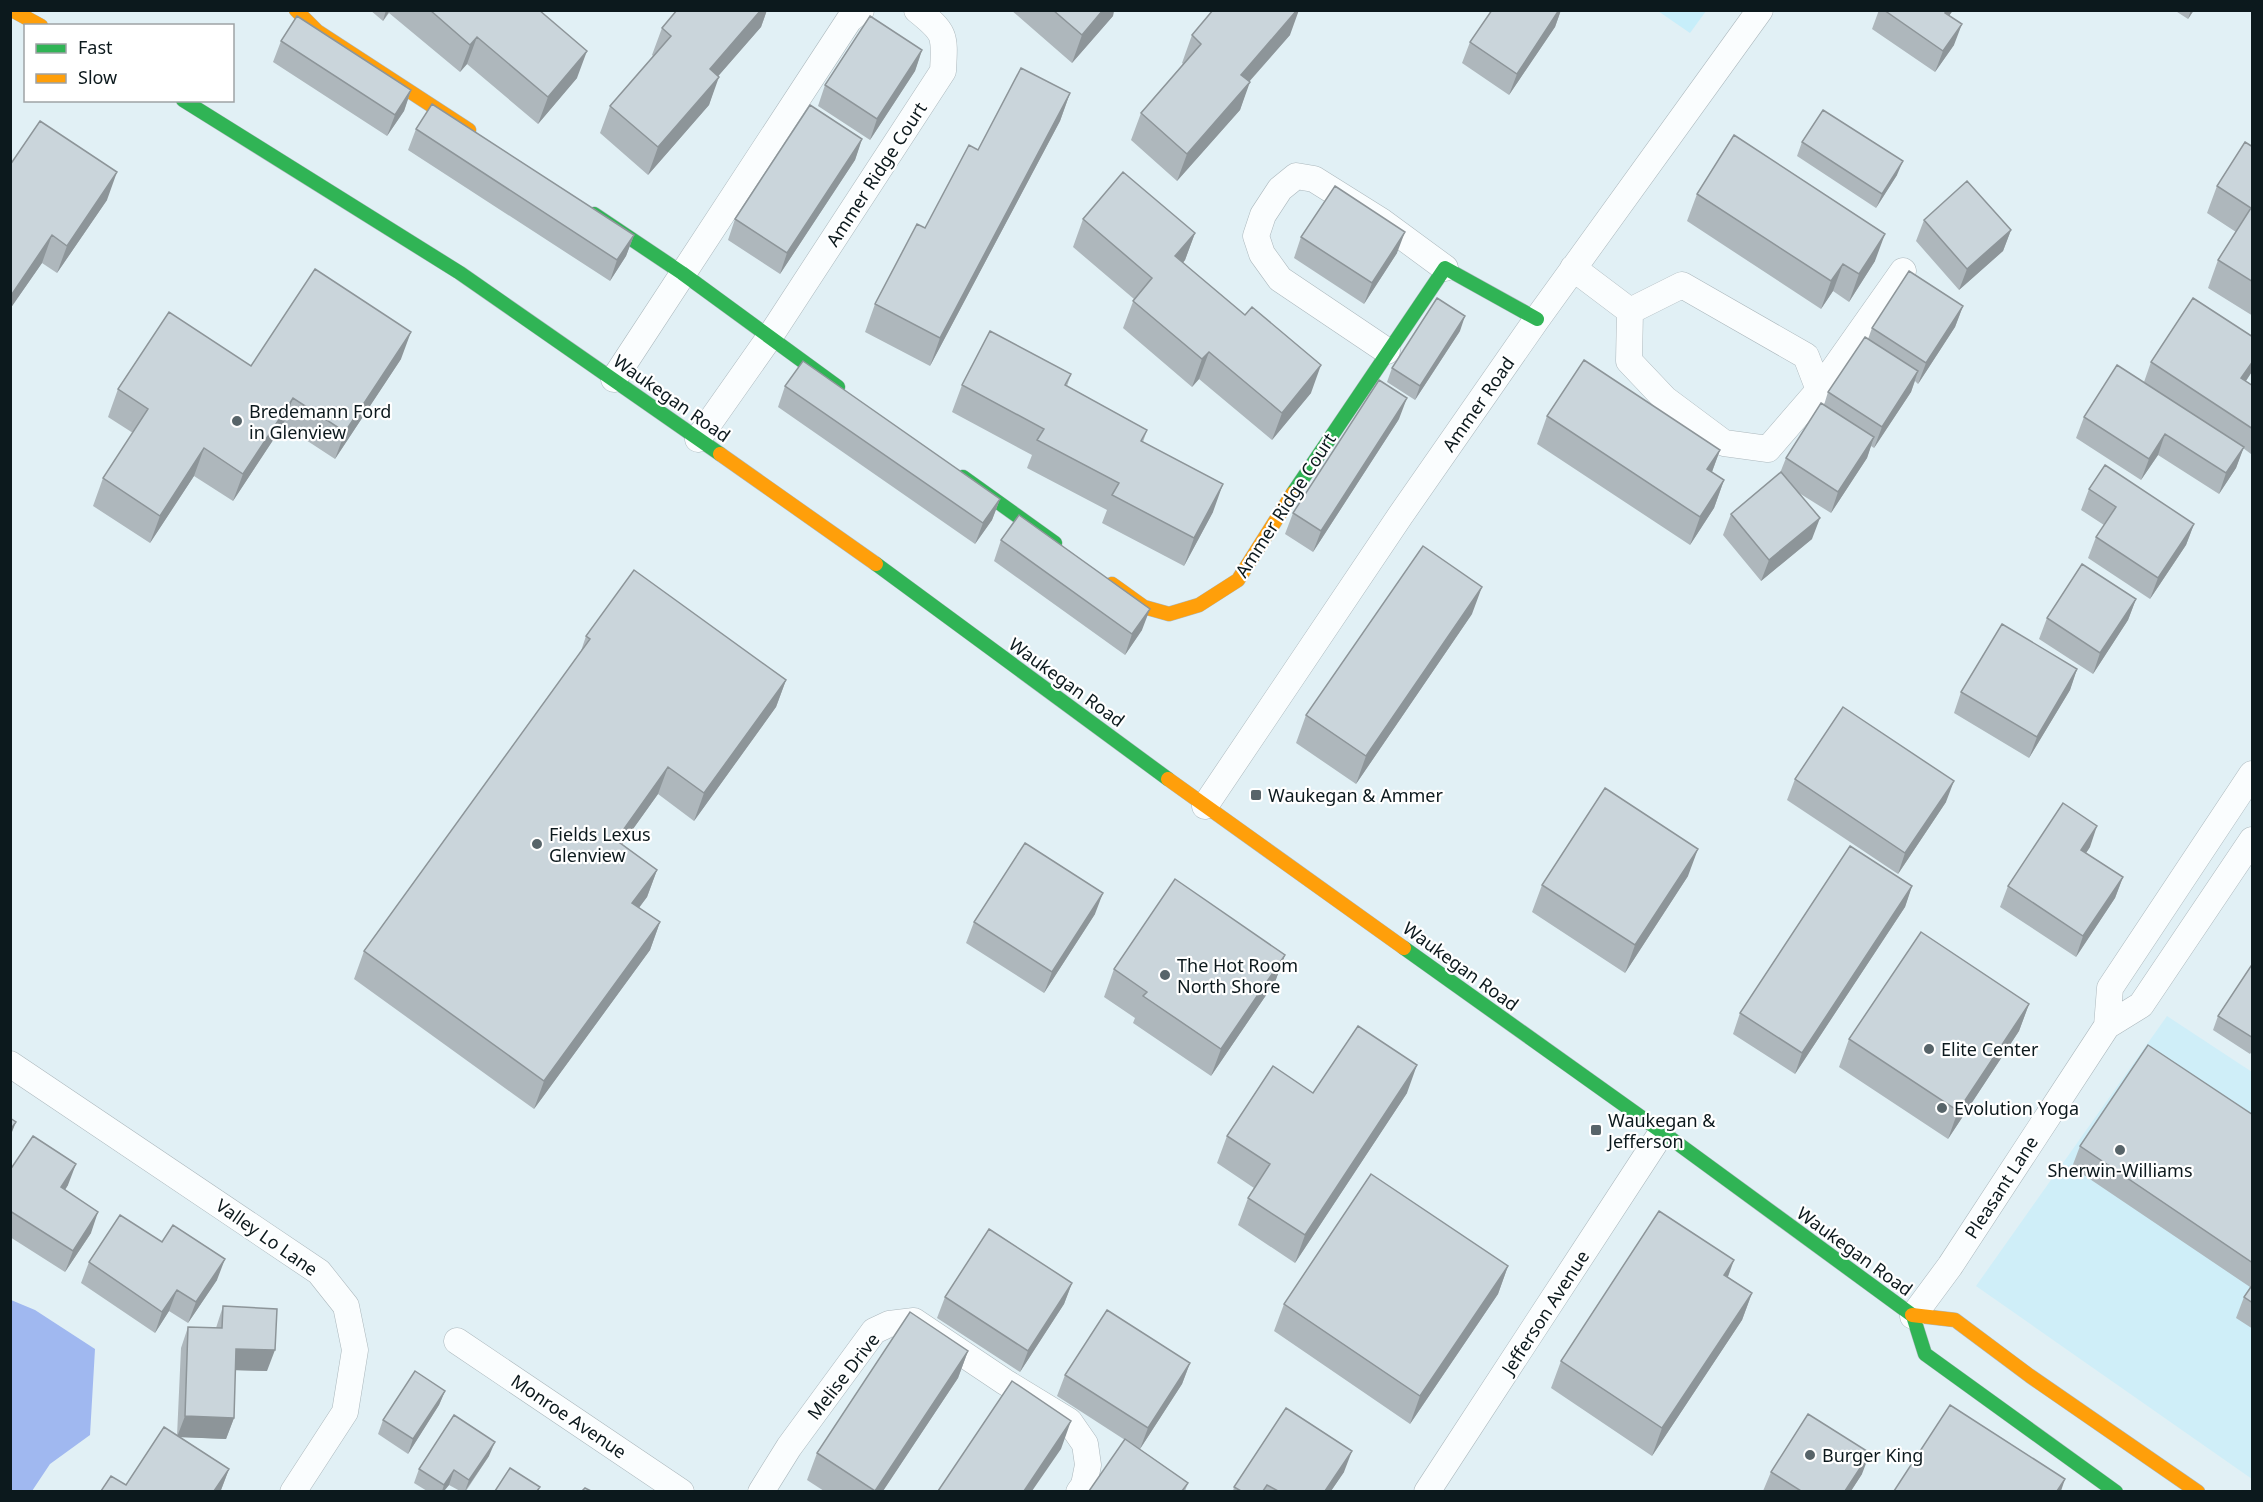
<svg xmlns="http://www.w3.org/2000/svg" width="2263" height="1502" viewBox="0 0 2263 1502" font-family="'Noto Sans',sans-serif">
  <rect width="100%" height="100%" fill="#e1f0f5"/>
  <!-- built -->
  <path fill="#cfeef8" d="M2167 1016 2252 1072V1479L1976 1286Z"/>
  <!-- green -->
  <path fill="#c7eefa" d="M1658 11 1706 10V11L1690 33Z"/>
  <!-- water -->
  <path fill="#a0b8f0" d="M11 1300 35 1310 95 1349 90 1435 50 1464 32 1491H11Z"/>
  <g fill="none" stroke-linecap="round" stroke-linejoin="round">
    <defs>
      <path id="street" d="M1573 268 1630 311 1682 285 1806 356 1819 390 1768 449 1724 443 1665 399 1629 361 1630 311
        M1387 351 1280 279 1262 254 1256 236 1263 215 1280 189 1296 176 1314 179 1381 221 1445 268
        M614 379 849 20 861 10
        M1819 390 1903 271
        M698 439 769 338 943 71C945 35 946 33 917 10
        M1205 806 1400 516 1537 319 1760 10
        M2107 1026 2110 988 2252 774
        M10 1064 319 1272 346 1306 355 1350 345 1412 293 1492
        M1913 1316 1950 1266 2107 1026 2141 1005 2252 840
        M457 1341 681 1492
        M761 1492 789 1447 874 1331 889 1324 914 1321 1005 1382 1069 1421 1085 1444 1088 1465 1084 1485 1079 1492
        M1427 1492 1662 1132"/>
      <path id="fast" d="M183 100 460 273 720 454
        M594 214 682 273 838 387
        M963 477 1055 543
        M1293 493 1445 268 1537 319
        M876 564 1168 779
        M1404 948 1662 1132 1912 1315
        M1913 1316 1925 1354 2116 1492"/>
      <path id="slow" d="M12 10 41 26
        M296 10 317 31 469 130
        M720 454 876 564
        M1112 584 1144 607 1169 614 1199 605 1238 580 1293 493
        M1168 779 1404 948
        M1912 1315 1955 1320 2030 1376 2198 1492"/>
    </defs>
    <!-- street casing -->
    <use href="#street" stroke="#acb8bd" stroke-width="27"/>
    <!-- fast casing -->
    <use href="#fast" stroke="#acb8bd" stroke-width="15"/>
    <!-- slow casing -->
    <use href="#slow" stroke="#acb8bd" stroke-width="15"/>
    <!-- street -->
    <use href="#street" stroke="#fafdfe" stroke-width="26"/>
    <!-- fast -->
    <use href="#fast" stroke="#30b455" stroke-width="14"/>
    <!-- slow -->
    <use href="#slow" stroke="#ff9f0a" stroke-width="14"/>
  </g>
  <!-- wall -->
  <path fill="#aeb7bc" d="M370 10H539L577 78 538 124 467 64 460 72 389 13 383 21Z
    M677 10H767L761 27 718 76 709 105 648 175 600 133 610 106 653 56 652 55 662 28Z
    M1011 10H1114L1113 16 1072 63Z
    M1492 10H1561L1555 27 1509 95 1462 63 1470 42Z
    M1879 10H1953L1949 16 1954 45 1935 72 1872 29Z
    M2174 10H2194L2188 19Z
    M1192 35H1290L1249 82 1240 110 1177 181 1131 140 1141 113 1183 64 1182 63Z
    M281 41 411 90 404 111 387 136 273 62Z
    M922 50 915 71 870 140 818 106 825 85Z
    M1070 93 1060 121 930 366 865 332 875 304 978 150Z
    M416 129 634 235 626 256 610 281 408 150Z
    M862 139 855 160 780 274 728 240 735 219Z
    M1802 142 1897 175 1876 208 1797 156Z
    M2253 147V316L2208 288 2218 260 2236 232 2207 213 2217 186Z
    M10 165 107 200 57 273 42 263 10 309Z
    M1697 194 1875 261 1849 302 1833 291 1821 309 1687 221Z
    M1083 219 1195 233 1185 260 1183 263 1311 393 1272 440 1199 379 1192 387 1123 328 1134 299 1073 247Z
    M1924 220 2011 230 2003 251 1959 290 1916 241Z
    M1301 237 1397 253 1364 304 1294 258Z
    M1963 306 1955 327 1918 384 1915 381 1911 392 1874 448 1871 446 1867 458 1831 513 1799 493 1812 539 1761 581 1723 535 1731 514 1780 473 1786 458 1824 405 1828 392 1868 339 1872 328Z
    M1460 331 1415 400 1387 382 1392 368Z
    M2253 337V370L2246 381 2253 386V451L2251 454 2243 448 2236 468 2219 494 2158 455 2141 480 2076 438 2084 417 2144 382 2151 362Z
    M401 359 335 459 283 425 233 501 194 476 150 543 93 506 103 478 133 433 108 417 118 389 251 366Z
    M1071 374 1067 386 1147 430 1143 442 1213 512 1184 566 1102 523 1107 510 1027 468 1032 455 952 412 962 385Z
    M785 386 1000 499 992 520 975 544 778 407Z
    M1547 416 1720 450 1712 472 1724 480 1714 508 1690 545 1537 444Z
    M1399 419 1313 552 1285 534 1293 513Z
    M2089 489 2194 524 2186 545 2150 599 2088 558 2096 537 2104 525 2081 510Z
    M1001 540 1142 630 1125 655 994 561Z
    M2136 599 2128 620 2093 674 2039 639 2047 618Z
    M1472 614 1356 784 1296 743 1306 715Z
    M586 636 786 680 776 707 694 821 658 794 622 844 657 870 647 897 639 908 660 922 650 950 534 1109 354 979 364 951 580 654Z
    M2077 669 2070 690 2029 758 1954 713 1961 692Z
    M1795 779 1946 802 1898 874 1787 800Z
    M2090 847 2086 853 2123 877 2115 898 2076 957 2000 907 2008 886Z
    M1688 876 1625 973 1532 912 1542 885Z
    M1912 886 1905 907 1795 1074 1733 1034 1740 1013Z
    M1095 914 1044 993 966 943 974 922Z
    M1285 955 1275 982 1211 1076 1133 1023 1135 1018 1104 997 1114 969Z
    M2253 963V1050L2250 1054 2213 1030 2218 1016Z
    M2029 1004 2019 1031 1948 1139 1839 1067 1849 1039Z
    M1313 1093H1407L1295 1263 1238 1225 1248 1198 1254 1188 1217 1163 1227 1136Z
    M2253 1115V1329L2236 1318 2244 1297 2250 1287 2072 1167 2080 1146Z
    M10 1170 68 1185 65 1190 91 1233 65 1272 10 1237Z
    M89 1262 217 1280 188 1323 169 1311 155 1333 81 1283Z
    M1508 1266 1498 1294 1410 1424 1274 1331 1284 1304Z
    M1728 1277 1752 1293 1742 1320 1652 1456 1551 1388 1561 1361Z
    M1072 1283 1064 1304 1020 1372 937 1318 945 1297Z
    M223 1306 267 1371 235 1370 234 1418 226 1439 180 1437 229 1469 221 1490 126 1485 177 1436 181 1348 188 1327 216 1328Z
    M968 1351 958 1378 883 1491H824L807 1480 817 1453Z
    M1190 1363 1182 1384 1140 1449 1188 1483 1185 1491H1089L1125 1440 1057 1396 1065 1375Z
    M445 1391 439 1405 408 1454 378 1434 383 1420Z
    M489 1456 466 1491H460L449 1485 444 1491H427L414 1483 419 1469Z
    M1344 1472 1331 1491H1233L1234 1487Z
    M1771 1472 1862 1474 1851 1491H1763Z"/>
  <!-- shaded-wall -->
  <path fill="#8d9599" d="M386 10H390L383 21Z
    M761 10H767L761 27 700 97 710 69Z
    M1103 10H1114L1113 16 1072 63 1082 35Z
    M1297 10H1299L1290 35 1231 102 1241 75Z
    M1559 10H1561L1555 27 1509 95 1517 74Z
    M1946 10H1953L1937 34 1945 13Z
    M2191 10H2194L2188 19Z
    M1962 24 1954 45 1935 72 1943 51Z
    M477 37 467 64 460 72 470 45Z
    M922 50 915 71 870 140 877 119Z
    M587 51 577 78 538 124 548 97Z
    M719 77 709 105 648 175 658 147Z
    M1250 82 1240 110 1177 181 1187 154Z
    M411 90 404 111 387 136 395 115Z
    M1070 93 1060 121 930 366 940 338Z
    M862 139 855 160 780 274 787 253Z
    M1903 161 1897 175 1876 208 1882 194Z
    M117 172 107 200 57 273 67 246Z
    M2011 230 2003 251 1959 290 1967 269Z
    M1405 232 1397 253 1364 304 1372 283Z
    M1195 233 1185 260 1165 284 1175 256Z
    M1885 234 1875 261 1849 302 1859 274Z
    M52 235 42 263 10 309V297Z
    M634 235 626 256 610 281 617 260Z
    M1843 264 1833 291 1821 309 1831 281Z
    M1963 306 1955 327 1918 384 1926 363Z
    M1465 316 1460 331 1415 400 1420 386Z
    M411 332 401 359 335 459 345 432Z
    M1209 352 1199 379 1192 387 1202 359Z
    M2253 361V370L2234 399 2241 378Z
    M1321 365 1311 393 1272 440 1282 413Z
    M1918 371 1911 392 1874 448 1882 427Z
    M293 398 283 425 233 501 243 474Z
    M1407 398 1399 419 1313 552 1321 531Z
    M2165 434 2158 455 2141 480 2149 459Z
    M1874 437 1867 458 1831 513 1838 492Z
    M2244 447 2236 468 2219 494 2226 473Z
    M204 448 194 476 150 543 160 516Z
    M1720 450 1710 477 1707 469Z
    M1724 480 1714 508 1690 545 1700 517Z
    M1223 484 1213 512 1184 566 1194 538Z
    M1000 499 992 520 975 544 983 523Z
    M1820 518 1812 539 1761 581 1769 560Z
    M2194 524 2186 545 2150 599 2158 578Z
    M1482 587 1472 614 1356 784 1366 756Z
    M2136 599 2128 620 2093 674 2100 653Z
    M1150 609 1142 630 1125 655 1132 634Z
    M2077 669 2070 690 2029 758 2037 737Z
    M786 680 776 707 694 821 704 793Z
    M668 767 658 794 606 867 616 840Z
    M1954 781 1946 802 1898 874 1905 853Z
    M2097 826 2090 847 2074 871 2081 850Z
    M1698 849 1688 876 1625 973 1635 945Z
    M657 870 647 897 622 930 632 903Z
    M2123 877 2115 898 2076 957 2083 936Z
    M1912 886 1905 907 1795 1074 1802 1053Z
    M1103 893 1095 914 1044 993 1052 972Z
    M660 922 650 950 534 1109 544 1081Z
    M1285 955 1275 982 1211 1076 1221 1049Z
    M2029 1004 2019 1031 1948 1139 1958 1111Z
    M1417 1065 1407 1093 1295 1263 1305 1235Z
    M16 1122 10 1137V1130Z
    M76 1164 68 1185 53 1208 61 1187Z
    M98 1212 91 1233 65 1272 73 1251Z
    M225 1259 217 1280 188 1323 196 1302Z
    M1734 1260 1724 1288V1275Z
    M1508 1266 1498 1294 1410 1424 1420 1396Z
    M1072 1283 1064 1304 1020 1372 1028 1351Z
    M177 1290 169 1311 155 1333 162 1312Z
    M1752 1293 1742 1320 1652 1456 1662 1428Z
    M236 1349 275 1350 267 1371 229 1370Z
    M968 1351 958 1378 883 1491H875Z
    M1190 1363 1182 1384 1140 1449 1148 1428Z
    M445 1391 439 1405 408 1454 413 1439Z
    M185 1416 234 1418 226 1439 177 1437Z
    M1071 1421 1061 1449 1032 1491H1024Z
    M495 1442 489 1456 465 1491 469 1480Z
    M1352 1451 1344 1472 1331 1491H1325Z
    M1870 1453 1862 1474 1851 1491H1845Z
    M229 1469 221 1490 220 1491H214Z
    M454 1470 449 1485 444 1491H442L444 1485Z
    M2065 1479 2061 1491H2057Z"/>
  <!-- building -->
  <path fill="#cad5db" stroke="#8d9599" stroke-width="1.5" d="M430 10H539L587 51 548 97 477 37 470 45Z
    M677 10H761L710 69 719 77 658 147 610 106 671 36 662 28Z
    M1053 10H1103L1082 35Z
    M1213 10H1297L1241 75 1250 82 1187 154 1141 113 1201 44 1192 35Z
    M1492 10H1559L1517 74 1470 42Z
    M1884 10H1946L1945 13 1962 24 1943 51Z
    M297 16 411 90 395 115 281 41Z
    M870 16 922 50 877 119 825 85Z
    M1021 68 1070 93 940 338 875 304 917 224 925 228 969 145 978 150Z
    M432 104 634 235 617 260 416 129Z
    M810 105 862 139 787 253 735 219Z
    M1823 110 1903 161 1882 194 1802 142Z
    M40 121 117 172 67 246 52 235 10 297V165Z
    M1734 135 1885 234 1859 274 1843 264 1831 281 1697 194Z
    M2245 142 2253 147V282L2218 260 2251 208 2217 186Z
    M1123 172 1195 233 1175 256 1245 315 1252 307 1321 365 1282 413 1209 352 1202 359 1133 301 1152 278 1083 219Z
    M1967 181 2011 230 1967 269 1924 220Z
    M1335 186 1405 232 1372 283 1301 237Z
    M315 269 411 332 345 432 293 398 243 474 204 448 160 516 103 478 148 409 118 389 169 312 251 366Z
    M1909 271 1963 306 1926 363 1872 328Z
    M1437 298 1465 316 1420 386 1392 368Z
    M2193 298 2253 337V361L2241 378 2253 386V429L2151 362Z
    M990 331 1071 374 1065 385 1147 430 1141 441 1223 484 1194 538 1112 495 1119 483 1037 440 1044 429 962 385Z
    M1865 337 1918 371 1882 427 1828 392Z
    M1584 360 1720 450 1707 469 1724 480 1700 517 1547 416Z
    M803 361 1000 499 983 523 785 386Z
    M2117 365 2244 447 2226 473 2165 434 2149 459 2084 417Z
    M1379 380 1407 398 1321 531 1293 513Z
    M1821 403 1874 437 1838 492 1786 458Z
    M2105 465 2194 524 2158 578 2096 537 2116 507 2089 489Z
    M1781 472 1820 518 1769 560 1731 514Z
    M1019 515 1150 609 1132 634 1001 540Z
    M1423 546 1482 587 1366 756 1306 715Z
    M2082 564 2136 599 2100 653 2047 618Z
    M634 570 786 680 704 793 668 767 616 840 657 870 632 903 660 922 544 1081 364 951 590 639 586 636Z
    M2002 624 2077 669 2037 737 1961 692Z
    M1843 707 1954 781 1905 853 1795 779Z
    M1605 788 1698 849 1635 945 1542 885Z
    M2063 803 2097 826 2081 850 2123 877 2083 936 2008 886Z
    M1025 843 1103 893 1052 972 974 922Z
    M1850 846 1912 886 1802 1053 1740 1013Z
    M1175 879 1285 955 1221 1049 1143 996 1147 992 1114 969Z
    M1921 932 2029 1004 1958 1111 1849 1039Z
    M2253 963V1038L2218 1016Z
    M1358 1026 1417 1065 1305 1235 1248 1198 1270 1164 1227 1136 1273 1066 1313 1093Z
    M2148 1045 2253 1115V1263L2080 1146Z
    M10 1118 16 1122 10 1130Z
    M33 1136 76 1164 61 1187 98 1212 73 1251 10 1211V1170Z
    M1371 1174 1508 1266 1420 1396 1284 1304Z
    M1659 1211 1734 1260 1724 1275 1752 1293 1662 1428 1561 1361Z
    M120 1215 162 1242 173 1225 225 1259 196 1302 177 1290 162 1312 89 1262Z
    M989 1229 1072 1283 1028 1351 945 1297Z
    M2253 1284V1303L2244 1297Z
    M223 1306 277 1309 275 1350 236 1349 234 1418 185 1416 188 1327 222 1328Z
    M1107 1310 1190 1363 1148 1428 1065 1375Z
    M910 1312 968 1351 875 1491 817 1453Z
    M415 1371 445 1391 413 1439 383 1420Z
    M1012 1381 1071 1421 1024 1491H938Z
    M1950 1405 2065 1479 2057 1491H1894Z
    M1286 1408 1352 1451 1325 1491H1278L1267 1485 1263 1491H1241L1234 1487Z
    M1808 1414 1870 1453 1845 1491H1801L1771 1472Z
    M454 1415 495 1442 469 1480 454 1470 444 1485 419 1469Z
    M164 1427 229 1469 214 1491H101L111 1476 126 1485Z
    M1125 1439 1188 1483 1182 1491H1089Z
    M510 1468 540 1487 537 1491H495Z
    M585 1488 591 1491H582Z"/>
  <!-- markers -->
  <g fill="#576469" stroke="#fff" stroke-width="2">
    <circle cx="237" cy="421" r="6"/>
    <rect x="1250" y="789" width="12" height="12" rx="3"/>
    <circle cx="537" cy="844" r="6"/>
    <circle cx="1165" cy="975" r="6"/>
    <circle cx="1929" cy="1049" r="6"/>
    <circle cx="1942" cy="1108" r="6"/>
    <rect x="1590" y="1124" width="12" height="12" rx="3"/>
    <circle cx="2120" cy="1150" r="6"/>
    <circle cx="1810" cy="1455" r="6"/>
  </g>
  <g text-anchor="middle" dominant-baseline="central" stroke-width="4.5" stroke-linejoin="round" paint-order="stroke">
    <!-- street labels -->
    <g font-size="18" fill="#0c191d" stroke="#fff">
      <text transform="translate(876 174) rotate(-57)">Ammer Ridge Court</text>
      <text transform="translate(672 398) rotate(35)">Waukegan Road</text>
      <text transform="translate(1478 404) rotate(-55)">Ammer Road</text>
      <text transform="translate(1285 505) rotate(-57)">Ammer Ridge Court</text>
      <text transform="translate(1067 682) rotate(36)">Waukegan Road</text>
      <text transform="translate(1461 966) rotate(36)">Waukegan Road</text>
      <text transform="translate(2001 1187) rotate(-57)">Pleasant Lane</text>
      <text transform="translate(267 1237) rotate(35)">Valley Lo Lane</text>
      <text transform="translate(1855 1251) rotate(36)">Waukegan Road</text>
      <text transform="translate(1545 1312) rotate(-57)">Jefferson Avenue</text>
      <text transform="translate(843 1376) rotate(-52)">Melise Drive</text>
      <text transform="translate(569 1416) rotate(34)">Monroe Avenue</text>
    </g>
    <!-- poi labels -->
    <g font-size="18" fill="#0c191d" stroke="#fff" text-anchor="start">
      <text x="249" y="411">Bredemann Ford<tspan x="249" dy="21">in Glenview</tspan></text>
      <text x="1268" y="795">Waukegan &amp; Ammer</text>
      <text x="549" y="834">Fields Lexus<tspan x="549" dy="21">Glenview</tspan></text>
      <text x="1177" y="965">The Hot Room<tspan x="1177" dy="21">North Shore</tspan></text>
      <text x="1941" y="1049">Elite Center</text>
      <text x="1954" y="1108">Evolution Yoga</text>
      <text x="1608" y="1120">Waukegan &amp;<tspan x="1608" dy="21">Jefferson</tspan></text>
      <text x="2120" y="1170" text-anchor="middle">Sherwin-Williams</text>
      <text x="1822" y="1455">Burger King</text>
    </g>
  </g>
  <!-- border -->
  <rect width="2263" height="1502" fill="none" stroke="#0c191d" stroke-width="24"/>
  <!-- legend -->
  <rect x="24" y="24" width="210" height="78" fill="#ffffff" stroke="#9ea3a5" stroke-width="1.5"/>
  <rect x="36" y="44" width="30" height="9" fill="#30b455" stroke="#9ea3a5" stroke-width="1.5"/>
  <text x="78" y="54" font-size="18" fill="#0c191d">Fast</text>
  <rect x="36" y="74" width="30" height="9" fill="#ff9f0a" stroke="#9ea3a5" stroke-width="1.5"/>
  <text x="78" y="84" font-size="18" fill="#0c191d">Slow</text>
</svg>
